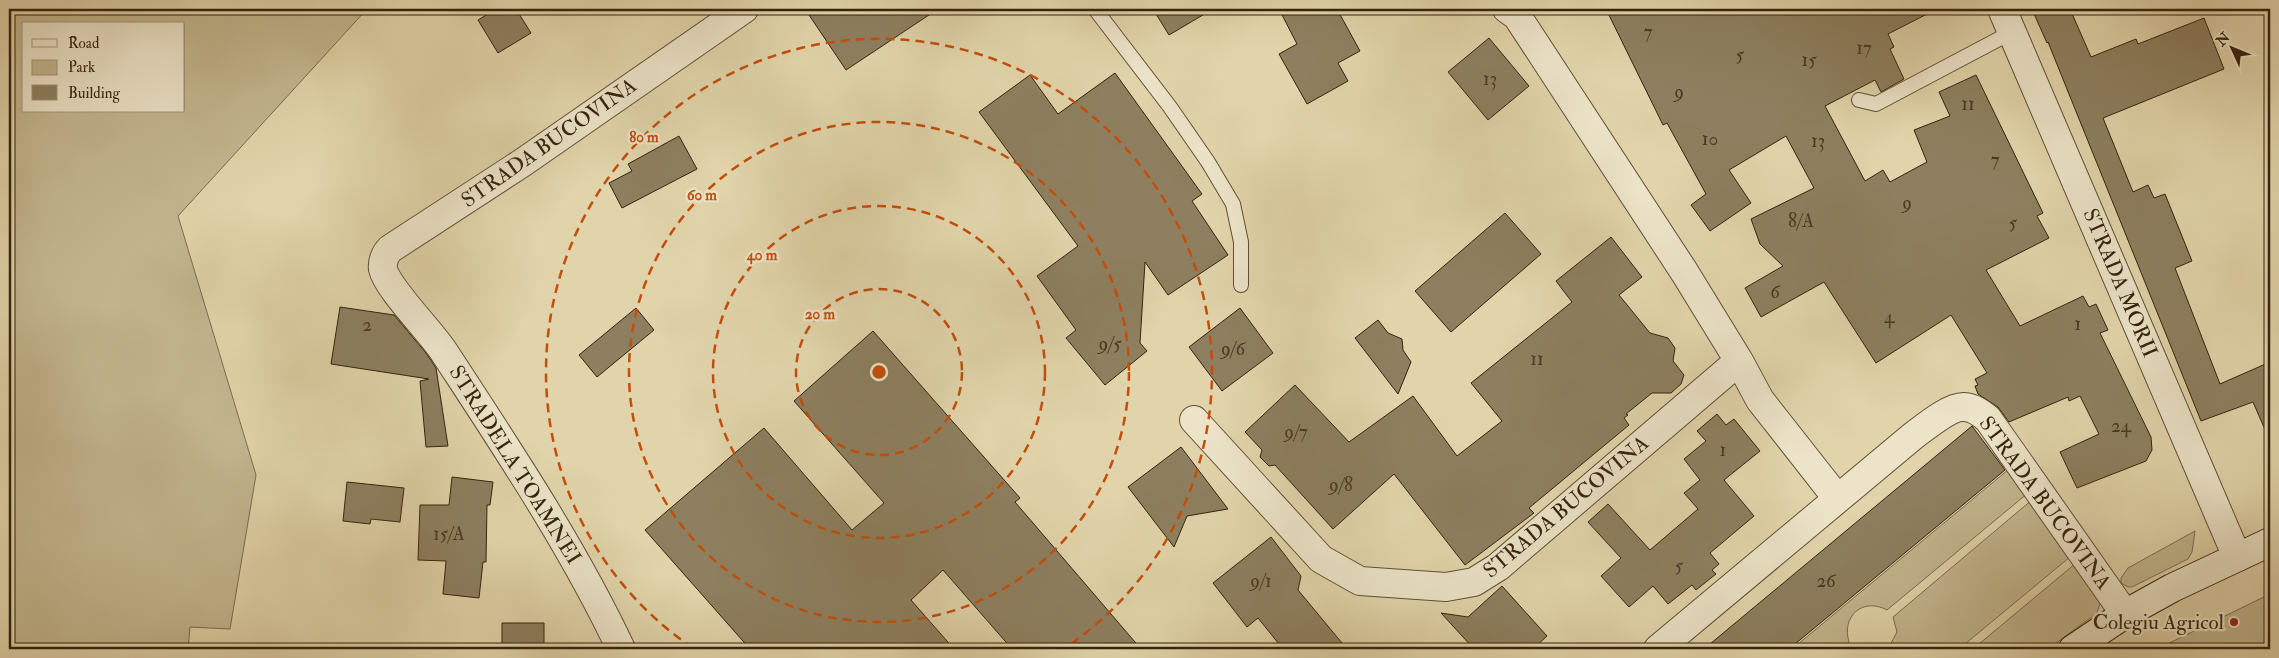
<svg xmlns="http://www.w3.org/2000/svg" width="2279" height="658" viewBox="0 0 2279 658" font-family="'IM FELL Double Pica',serif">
  <rect width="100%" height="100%" fill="#e1d4aa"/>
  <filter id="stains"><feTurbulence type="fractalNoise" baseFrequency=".004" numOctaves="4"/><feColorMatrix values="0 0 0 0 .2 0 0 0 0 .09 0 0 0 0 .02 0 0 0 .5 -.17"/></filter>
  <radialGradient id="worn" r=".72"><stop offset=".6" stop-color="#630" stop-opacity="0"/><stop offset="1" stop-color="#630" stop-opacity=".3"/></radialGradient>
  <!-- green -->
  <path fill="#c3b68f" stroke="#7b6c4e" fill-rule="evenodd" d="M9 9H367L178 216 256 475 230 629 190 627 188 649H9ZM24 24H184V111H24Z
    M2009 469 2028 493 1887 610C1863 597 1841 616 1849 642L1840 649H1792Z
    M2033 499 2070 557 1959 649H1888L1897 632 1893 617Z
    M2195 531 2192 552 2188 559 2132 587H2128L2121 583V578L2128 568Z
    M2076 563 2101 600 2097 613 2048 649H1973Z
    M2270 594V649H2157Z"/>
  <!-- building -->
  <path fill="#8d7f5f" stroke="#33230d" d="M496 9H516L531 33 498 53 478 20Z
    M805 9H938L846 70Z
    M1153 9H1213L1169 35Z
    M1279 9H1337L1360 51 1338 63 1348 81 1307 104 1279 54 1297 44Z
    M1606 9H1937L1888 34 1894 47 1890 49 1904 79 1881 92 1875 80 1825 106 1865 181 1883 170 1890 182 1927 162 1914 130 1950 116 1939 92 1976 75 2043 213 2037 216 2049 238 1986 270 2020 326 2083 296 2089 307 2096 304 2108 330 2100 333 2151 437 2152 450 2146 461 2077 488 2060 452 2099 434 2080 396 2069 401 2068 397 2009 422 1998 407 1978 394 1975 386 1978 385 1975 379 1987 373 1951 315 1876 363 1824 282 1761 317 1745 288 1783 266 1760 244 1751 219 1814 188 1786 136 1729 170 1751 203 1710 231 1691 205 1706 194 1667 123 1663 125Z
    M2032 9H2070L2091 57 2136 39 2138 44 2204 18 2224 69 2103 118 2133 192 2148 185 2154 198 2165 194 2192 261 2175 268 2220 384 2270 362V441L2253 402 2201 421 2048 42 2047 43Z
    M1489 38 1529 86 1488 120 1448 72Z
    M1115 73 1202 194 1192 201 1228 255 1168 295 1145 262 1140 343 1147 351 1105 385 1066 338 1076 330 1037 276 1078 246 979 112 1030 75 1058 114Z
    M679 136 697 169 622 208 609 183 632 171 628 164Z
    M1505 213 1541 254 1451 332 1415 291Z
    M1611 237 1642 277 1619 295 1650 333 1668 338 1675 348 1673 361 1684 375 1681 384 1671 393H1652L1626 414 1628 415 1624 418 1629 425 1529 508 1534 513 1465 565 1394 474 1333 529 1275 465 1269 466 1260 457 1262 450 1245 432 1295 385 1349 442 1413 396 1457 456 1502 421 1471 383 1572 302 1556 281Z
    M340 307 394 315 426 353 436 368 448 446 426 447 420 381 429 379 331 364Z
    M636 308 654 330 597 377 579 355Z
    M1240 308 1273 353 1222 391 1189 347Z
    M1378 320 1388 333 1402 339 1403 350 1411 362 1398 394 1355 338Z
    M873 331 1020 498 1015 502 1141 649H1012L943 570 911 600 954 649H750L645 530 764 428 852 530 884 503 794 401Z
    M1717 414 1726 425 1734 419 1760 451 1724 480 1754 516 1710 553 1719 564 1712 570 1716 574 1696 590 1692 585 1668 604 1653 586 1629 607 1601 576 1621 558 1588 522 1608 504 1650 550 1698 509 1684 493 1700 480 1684 459 1706 441 1697 431Z
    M1972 426 2005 470 1789 649H1704Z
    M1181 447 1228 509 1187 516 1174 547 1128 487Z
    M452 477 493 482 490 505H487L486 562H483L479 598 443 594 446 561 418 560 420 505H449Z
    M347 482 404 488 400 522 371 519 370 524 343 521Z
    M1271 537 1301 576 1298 590 1347 649H1283L1258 618 1247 627 1213 583Z
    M1502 586 1547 636 1533 649H1474L1441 613 1468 617Z
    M502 623H544V649H502Z"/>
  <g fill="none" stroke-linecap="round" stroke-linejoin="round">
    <defs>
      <path id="service" d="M1095 9 1170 107 1208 162 1233 204 1241 242V285
        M1859 100 1876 104 2012 32"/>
      <path id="minor" d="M2002 9 2237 557
        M1739 361 1760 400 1837 498
        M1194 420 1321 559 1360 581 1446 587 1474 582 1498 567 1739 361 1685 273 1517 16 1507 9
        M621 649C573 547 506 447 444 352 432 333 387 288 383 269 382 262 385 254 390 249L522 163 744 9
        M1658 649 1913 436C1924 428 1950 406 1964 407 1973 407 1981 413 1988 419L2125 614"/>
      <path id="secondary" d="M2073 649 2125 614 2172 588 2270 542"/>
    </defs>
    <!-- service casing -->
    <use href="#service" stroke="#5e4f34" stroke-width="16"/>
    <!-- minor casing -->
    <use href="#minor" stroke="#5e4f34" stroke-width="30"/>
    <!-- secondary casing -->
    <use href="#secondary" stroke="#33230d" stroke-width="30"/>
    <!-- service -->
    <use href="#service" stroke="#ece3c8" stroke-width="14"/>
    <!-- minor -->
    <use href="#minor" stroke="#ece3c8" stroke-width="28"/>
    <!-- secondary -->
    <use href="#secondary" stroke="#ece3c8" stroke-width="28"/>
  </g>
  <!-- distance rings -->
  <g fill="none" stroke="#c44e0c" stroke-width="2.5" stroke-dasharray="9 6">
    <circle cx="879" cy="372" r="83"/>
    <circle cx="879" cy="372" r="166"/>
    <circle cx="879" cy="372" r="250"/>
    <path d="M693 648A333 333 0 1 1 1065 648"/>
  </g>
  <!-- markers -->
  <circle fill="#8f2418" stroke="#ece3c8" stroke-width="2" cx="2234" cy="622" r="5"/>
  <g text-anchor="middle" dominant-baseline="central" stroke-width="4.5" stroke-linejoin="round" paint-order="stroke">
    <!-- number labels -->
    <g font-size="19" fill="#4a3a22">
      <text x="1648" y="32">7</text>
      <text x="1864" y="48">17</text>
      <text x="1740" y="55">5</text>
      <text x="1809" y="60">15</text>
      <text x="1490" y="79">13</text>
      <text x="1679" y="92">9</text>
      <text x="1968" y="104">11</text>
      <text x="1710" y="139">10</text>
      <text x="1818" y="141">13</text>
      <text x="1995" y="160">7</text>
      <text x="1907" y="203">9</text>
      <text x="1801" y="221">8/A</text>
      <text x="2013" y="223">5</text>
      <text x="1775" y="292">6</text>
      <text x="1889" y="317">4</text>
      <text x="2078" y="324">1</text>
      <text x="367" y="325">2</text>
      <text x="1110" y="344">9/5</text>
      <text x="1233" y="349">9/6</text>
      <text x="1537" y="359">11</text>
      <text x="2121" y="426">24</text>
      <text x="1296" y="432">9/7</text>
      <text x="1723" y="450">1</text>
      <text x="1341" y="485">9/8</text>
      <text x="449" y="534">15/A</text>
      <text x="1679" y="566">5</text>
      <text x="1261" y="581">9/1</text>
      <text x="1826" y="581">26</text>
    </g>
    <!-- street labels -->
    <g font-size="21" fill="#33230d" stroke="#ece3c8">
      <text transform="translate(549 143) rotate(-35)">STRADA BUCOVINA</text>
      <text transform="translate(2120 283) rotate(67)">STRADA MORII</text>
      <text transform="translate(515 465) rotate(58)">STRADELA TOAMNEI</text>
      <text transform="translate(2045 503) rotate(54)">STRADA BUCOVINA</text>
      <text transform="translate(1566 507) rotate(-40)">STRADA BUCOVINA</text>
    </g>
    <!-- poi labels -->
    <g font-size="21" fill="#33230d" stroke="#ece3c8" text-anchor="end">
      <text x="2224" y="622">Colegiu Agricol</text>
    </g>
  </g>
  <circle cx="879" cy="372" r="8" fill="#c44e0c" stroke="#ece3c8" stroke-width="2.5"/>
  <g font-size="15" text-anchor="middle" font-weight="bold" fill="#c44e0c" stroke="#ece3c8" stroke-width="4.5" stroke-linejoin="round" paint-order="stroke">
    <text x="644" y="142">80 m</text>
    <text x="702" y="200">60 m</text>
    <text x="762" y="260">40 m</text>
    <text x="820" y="319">20 m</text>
  </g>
  <!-- margin -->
  <rect width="2279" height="658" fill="none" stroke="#e1d4aa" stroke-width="30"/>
  <rect x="10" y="10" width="2259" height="638" fill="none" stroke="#33230d" stroke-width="2.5"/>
  <rect x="15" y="15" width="2249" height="628" fill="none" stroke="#33230d"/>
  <!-- legend -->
  <rect x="22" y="22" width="162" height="90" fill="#ece3c8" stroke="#a2967d"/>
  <rect x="32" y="39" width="25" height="8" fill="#ece3c8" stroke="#a2967d"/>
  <text x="68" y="48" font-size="15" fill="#33230d">Road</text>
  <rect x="32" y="60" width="25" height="15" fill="#c3b68f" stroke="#a2967d"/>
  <text x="68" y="72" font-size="15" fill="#33230d">Park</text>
  <rect x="32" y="85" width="25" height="15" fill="#8d7f5f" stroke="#a2967d"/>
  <text x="68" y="98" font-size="15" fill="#33230d">Building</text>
  <!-- north arrow -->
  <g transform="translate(2232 48) rotate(314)" stroke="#ece3c8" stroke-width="4" paint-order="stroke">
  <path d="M0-4L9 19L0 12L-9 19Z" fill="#33230d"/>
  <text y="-8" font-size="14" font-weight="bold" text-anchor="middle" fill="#33230d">N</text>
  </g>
  <rect width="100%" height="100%" filter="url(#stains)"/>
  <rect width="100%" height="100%" fill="url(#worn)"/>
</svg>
